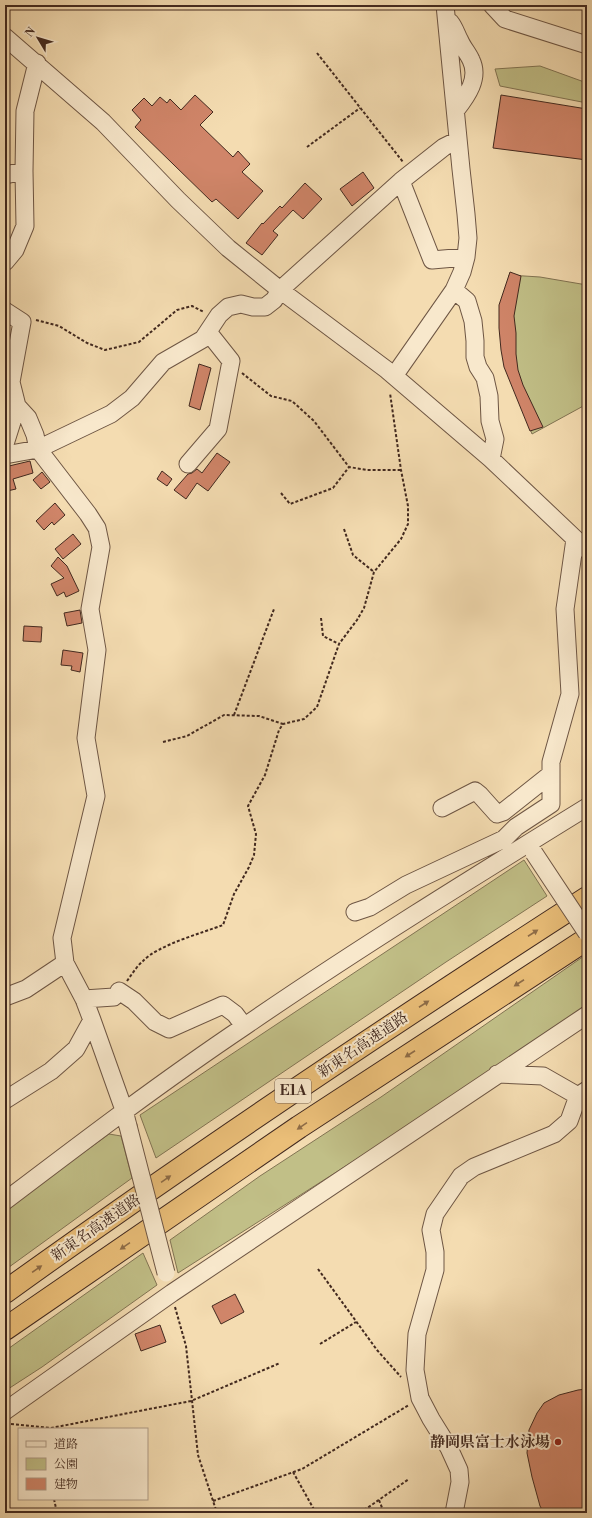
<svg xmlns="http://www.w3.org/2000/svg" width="592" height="1518" viewBox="0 0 592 1518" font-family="'Libre Bodoni','Noto Serif JP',serif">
  <rect width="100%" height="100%" fill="#f4dcb1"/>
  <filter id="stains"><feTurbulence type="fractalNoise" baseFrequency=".005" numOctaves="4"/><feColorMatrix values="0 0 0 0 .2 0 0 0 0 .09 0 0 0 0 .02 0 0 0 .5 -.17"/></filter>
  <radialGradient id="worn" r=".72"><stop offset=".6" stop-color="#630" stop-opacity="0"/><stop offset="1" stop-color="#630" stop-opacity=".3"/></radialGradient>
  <!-- green -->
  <path fill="#c1bf87" stroke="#827453" d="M540 66 587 83V103L500 86 495 69Z
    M509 275 540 277 587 285V404L532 434 504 359Z
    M524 860 547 896 446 962 156 1158 140 1115Z
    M584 956 587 960V1005L396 1134 178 1273 170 1240 260 1176 381 1097Z
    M109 1134 121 1136 132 1178 5 1270V1209Z
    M143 1253 157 1285 42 1367 5 1391V1351Z"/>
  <!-- building -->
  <path fill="#d08569" stroke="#42291f" d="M195 95 213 112 200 125 233 157 238 151 250 164 242 172 263 191 238 219 216 199 212 202 135 127 141 120 132 110 144 98 152 106 160 97 167 103 170 99 181 110Z
    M501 95 587 109V160L493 148Z
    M363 172 374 188 352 206 340 189Z
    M305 183 322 199 303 219 293 210 273 231 278 235 262 255 246 243 262 223 263 224 280 206 282 208Z
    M510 272 521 276 514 316 516 333V354L518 370 523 385 543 427 530 431 504 367 501 350 499 328V305Z
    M199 364 211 368 200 410 189 406Z
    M217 453 230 462 208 491 197 483 186 499 174 490 188 474 192 473 197 469 202 473Z
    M30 461 33 473 13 479 16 489 7 491 5 484V465H8L9 466Z
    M162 471 172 479 167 486 157 479Z
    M42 472 50 482 41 489 33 480Z
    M55 503 65 515 54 525 52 522 44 530 36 521Z
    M73 534 81 544 63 559 55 549Z
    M58 557 67 566 79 591 66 597 64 592 57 596 51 584 64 578 51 566Z
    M80 610 82 623 67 626 64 613Z
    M24 626 42 627 41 642 23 641Z
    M63 650 83 653 80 672 71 670 72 666 61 665Z
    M235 1294 244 1312 221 1324 212 1306Z
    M160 1325 166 1342 141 1351 135 1334Z
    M587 1389V1513H544L540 1506 532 1477 527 1453 529 1430 537 1413 544 1403 559 1395 578 1390Z"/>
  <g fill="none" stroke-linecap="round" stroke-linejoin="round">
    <defs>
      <path id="minor" d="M492 5 505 19 587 45
        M450 22C455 28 456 34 460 41 463 48 468 53 471 60 480 78 467 96 456 110
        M5 37 103 122 178 200 228 248 280 290 387 370 491 459 587 550
        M5 175 24 171
        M401 181 432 260 466 257
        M5 262 15 250 25 226 24 171 25 111 37 63
        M454 290 467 301 473 321 475 341V357L478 367 485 378 489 396 490 421 495 439 491 459
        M5 311 22 322 11 382 17 406 28 418 35 435 38 449 88 514 97 528 101 547 90 609 97 650 86 738 96 796 62 938 65 963 84 999 92 1020 124 1110 128 1126
        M394 376 454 290 462 272 466 257 468 238 466 214 461 169 445 5
        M5 444 17 406
        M5 455 38 449 111 414 132 398 163 362 203 339 219 315 228 307 241 304 253 307H265L274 300 280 290 401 181 444 147 458 140
        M188 464 218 429 231 361 208 332
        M442 808 475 791 480 795 497 814 503 812 551 774
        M355 912 370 907 406 885 504 839 516 827 551 804V762L570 694 565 609 575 539
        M119 991 134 1001 155 1022 169 1029 223 1005 235 1014 244 1026
        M5 997 26 989 65 963
        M84 999 114 997
        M497 1074 543 1076 578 1096
        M5 1100 51 1071 76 1049 92 1020
        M5 1201C84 1141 163 1081 245 1026 357 949 472 878 587 807
        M5 1411 172 1293 587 1015
        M454 1513 460 1482 459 1470 449 1448 431 1419 420 1398 415 1370 417 1334 435 1270V1252L431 1230 435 1214 461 1176 474 1167 554 1134 569 1121 578 1096 587 1090"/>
      <path id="highway" d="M5 1292C195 1155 390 1025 587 898
        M5 1329 299 1127 587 939"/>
    </defs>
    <!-- minor casing -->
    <use href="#minor" stroke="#6e5644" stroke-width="19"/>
    <!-- highway casing -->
    <use href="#highway" stroke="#42291f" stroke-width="24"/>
    <!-- path -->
    <path stroke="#42291f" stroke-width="2" stroke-dasharray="3 2" stroke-linecap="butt" d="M317 53 403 162
      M307 147 360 108
      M36 320 59 326 87 343 105 350 139 342 177 310 192 306 204 312
      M242 373 271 396 292 401 314 421 349 467 367 470H401
      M281 493 290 504 333 488 349 467
      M344 529 353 555 374 572
      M321 618 323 636 339 644
      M234 715 274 609
      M163 742 187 736 224 715 259 716 283 724
      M127 981C132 974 137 966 143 961 158 945 202 933 223 925L234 894 249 867 254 855 256 834 248 806 265 775 279 730 283 724 304 719 317 707 339 644 357 620 364 608 374 572 401 539 408 524V506L401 470 390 393
      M318 1269 377 1350 401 1377
      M175 1307 186 1346 198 1455 217 1513
      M320 1344 356 1322
      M11 1424 51 1428 191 1401 280 1363
      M293 1472 316 1513
      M54 1499 57 1513
      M379 1500 384 1513
      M213 1501 302 1469 409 1405
      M360 1513 409 1479"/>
    <!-- minor -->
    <use href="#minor" stroke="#f8e8cc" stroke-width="17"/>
    <!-- highway -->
    <use href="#highway" stroke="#eabe78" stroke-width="22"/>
    <defs>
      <path id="minor-bridge" d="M534 853 587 933
        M128 1126 166 1273"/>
    </defs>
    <!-- minor-bridge casing -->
    <use href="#minor-bridge" stroke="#6e5644" stroke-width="19" stroke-linecap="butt"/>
    <!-- minor-bridge -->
    <use href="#minor-bridge" stroke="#f8e8cc" stroke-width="17"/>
  </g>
  <!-- one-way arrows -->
  <defs><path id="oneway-solid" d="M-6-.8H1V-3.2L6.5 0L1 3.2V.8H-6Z"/></defs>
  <g fill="#8e6c47">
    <use href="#oneway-solid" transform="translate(533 933) rotate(-33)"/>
    <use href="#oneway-solid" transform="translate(519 983) rotate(147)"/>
    <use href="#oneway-solid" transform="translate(424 1004) rotate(-33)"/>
    <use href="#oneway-solid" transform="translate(410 1054) rotate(147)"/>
    <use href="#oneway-solid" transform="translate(302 1126) rotate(146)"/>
    <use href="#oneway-solid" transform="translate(166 1179) rotate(-35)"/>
    <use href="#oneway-solid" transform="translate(125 1246) rotate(146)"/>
    <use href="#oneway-solid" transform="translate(37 1269) rotate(-35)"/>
  </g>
  <!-- markers -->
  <circle fill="#8f2418" stroke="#f8e8cc" stroke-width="1.5" cx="558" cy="1442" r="4"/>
  <g text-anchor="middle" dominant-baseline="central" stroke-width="4" stroke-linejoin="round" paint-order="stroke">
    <!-- shield labels -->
    <rect fill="#f8e8cc" stroke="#796253" stroke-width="1" x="275" y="1079" width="36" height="24" rx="3"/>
    <g font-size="14" font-weight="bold" fill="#42291f">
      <text x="293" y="1091">E1A</text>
    </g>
    <!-- street labels -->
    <g font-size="15" fill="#42291f" stroke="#f8e8cc">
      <text transform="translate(363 1045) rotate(-34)">新東名高速道路</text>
      <text transform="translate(96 1228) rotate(-35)">新東名高速道路</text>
    </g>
    <!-- poi labels -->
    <g font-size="15" font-weight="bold" fill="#42291f" stroke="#f8e8cc" text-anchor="end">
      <text x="550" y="1442">静岡県富士水泳場</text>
    </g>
  </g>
  <!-- margin -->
  <rect width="592" height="1518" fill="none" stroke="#f4dcb1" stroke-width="20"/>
  <rect x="6" y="6" width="580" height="1506" fill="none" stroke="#42291f" stroke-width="2"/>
  <rect x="10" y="10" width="572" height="1498" fill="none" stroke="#42291f"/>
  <!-- legend -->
  <rect x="18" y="1428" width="130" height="72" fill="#f8e8cc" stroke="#af9c87"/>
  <rect x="26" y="1441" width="20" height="6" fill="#f8e8cc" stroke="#af9c87"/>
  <text x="54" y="1448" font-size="12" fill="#42291f">道路</text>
  <rect x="26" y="1458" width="20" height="12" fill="#c1bf87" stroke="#af9c87"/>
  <text x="54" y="1468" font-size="12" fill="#42291f">公園</text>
  <rect x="26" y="1478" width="20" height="12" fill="#d08569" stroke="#af9c87"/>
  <text x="54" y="1488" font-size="12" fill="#42291f">建物</text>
  <!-- north arrow -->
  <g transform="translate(38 38) rotate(308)" stroke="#f8e8cc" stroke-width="3" paint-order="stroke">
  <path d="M0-3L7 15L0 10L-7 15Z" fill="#42291f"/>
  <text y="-6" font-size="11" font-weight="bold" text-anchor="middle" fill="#42291f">N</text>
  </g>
  <rect width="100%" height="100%" filter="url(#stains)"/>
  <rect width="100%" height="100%" fill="url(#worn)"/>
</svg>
